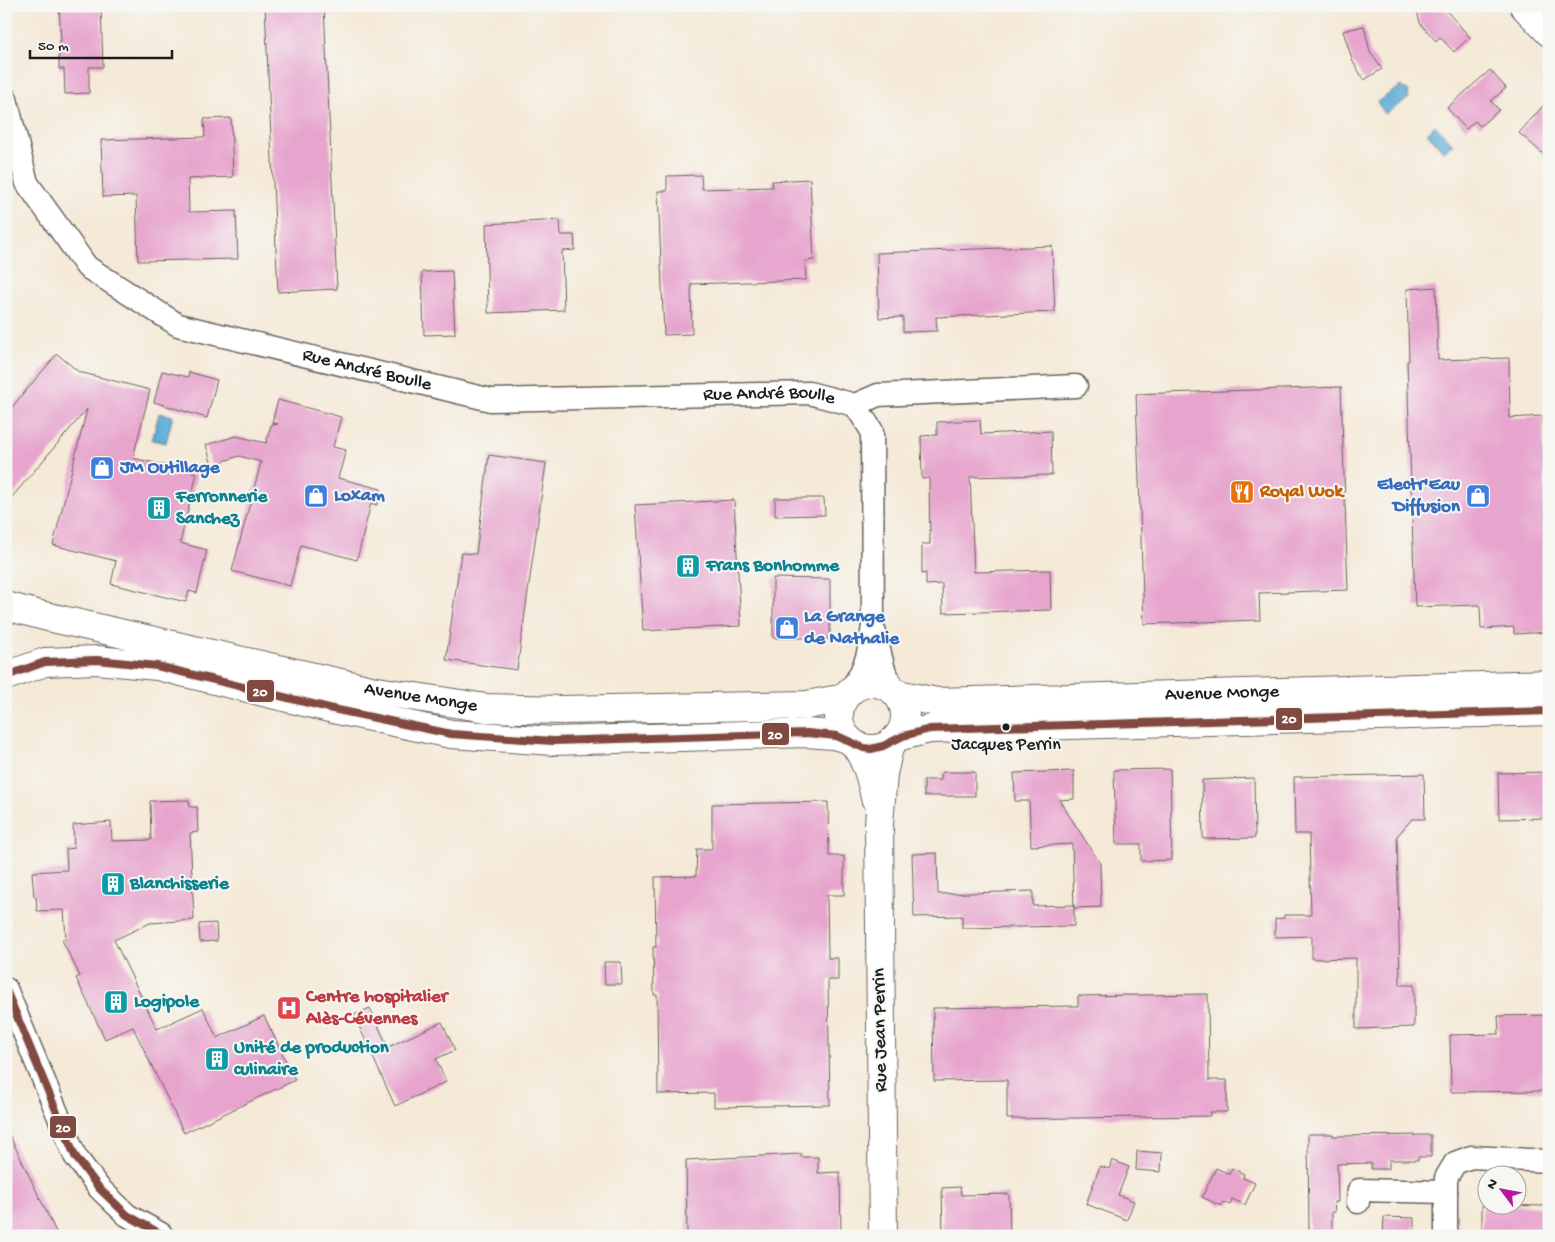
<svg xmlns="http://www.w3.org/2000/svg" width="1555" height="1242" viewBox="0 0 1555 1242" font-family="'Gochi Hand',sans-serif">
  <rect width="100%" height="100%" fill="#f6f6f2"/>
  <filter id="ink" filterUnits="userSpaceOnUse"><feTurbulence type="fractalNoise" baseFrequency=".02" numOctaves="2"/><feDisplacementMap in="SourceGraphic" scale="10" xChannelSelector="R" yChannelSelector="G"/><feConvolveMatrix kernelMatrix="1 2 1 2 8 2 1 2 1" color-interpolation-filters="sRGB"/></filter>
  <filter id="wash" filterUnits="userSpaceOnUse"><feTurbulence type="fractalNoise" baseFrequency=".0096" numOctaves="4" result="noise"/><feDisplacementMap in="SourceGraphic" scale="20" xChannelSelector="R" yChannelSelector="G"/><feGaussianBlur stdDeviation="1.12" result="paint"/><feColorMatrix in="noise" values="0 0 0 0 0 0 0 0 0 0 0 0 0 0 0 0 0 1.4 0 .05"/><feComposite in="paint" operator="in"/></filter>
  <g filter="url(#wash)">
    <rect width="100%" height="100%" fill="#f5e9d7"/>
    <!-- water -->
    <path fill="#5babd5" stroke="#3c6478" d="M1401 86 1403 89H1407L1409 91 1408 96 1409 98 1385 114 1377 102Z
      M1435 125 1453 144 1444 152 1427 133Z
      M159 413 173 416 166 443 152 440Z"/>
    <g id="blocks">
      <!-- building -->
      <path fill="#e7a5ce" d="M59 6H101L103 67H89V93L65 94 64 69H59V41H61Z
        M265 6H324L337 289 278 292Z
        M1416 6H1442L1470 37 1454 52 1440 37 1436 41 1420 23Z
        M1364 26 1370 52 1382 69 1364 80 1353 62 1343 31Z
        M1490 70 1506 88 1491 101 1499 110 1480 126 1475 121 1466 129 1447 108Z
        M1549 99V159L1519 133Z
        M231 118 233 177 188 179 189 212 236 211 238 259 138 261 136 196 103 197 101 140 205 137 204 119Z
        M701 175 702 189 773 187 772 181 810 179 814 260 805 261 806 280 691 284 692 334 664 335 658 191H667V176Z
        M560 220 561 235H574L575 250 562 251 564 310 488 313 486 224Z
        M1052 246 1055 312 936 317 937 331 903 332V317L879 318 877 253Z
        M452 271 455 334 424 335 422 272Z
        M1436 287 1438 360 1509 358 1510 418 1543 416 1547 575H1549V632L1514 634V627L1481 629 1480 605 1415 607 1407 361H1409L1407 289Z
        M57 354 79 372 150 390 133 458 197 473 180 543 207 550 197 593 189 591 186 602 111 584 116 561 53 545 87 409 6 504V414Z
        M162 371 188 377 189 372 217 380 207 418 154 402Z
        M1341 387 1348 590 1259 593 1260 620 1144 624 1136 394Z
        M278 400 341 417 333 447 346 450 338 478 381 489 377 505 371 503 357 560 301 545 290 586 232 571 261 462 239 456 212 465 206 445 236 436 266 443 271 425 278 424 272 423Z
        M980 420 981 434 1051 431 1052 475 970 477 974 572 1050 570 1051 610 943 613 942 584 926 585V573L922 574V544H930L929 478 922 479 921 436 937 435V422Z
        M489 455 546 463 517 670 446 660 461 553 476 554Z
        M775 498H824L825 515 775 516Z
        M734 500 741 626 643 631 635 505Z
        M773 578 830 579V638H773Z
        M1170 769 1172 860 1141 861V844H1116L1114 770Z
        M1074 771V799L1059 800 1100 863 1101 907 1074 908 1072 844 1031 846 1029 801H1015L1014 773Z
        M942 772H975V796H924V780H941Z
        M1549 772V818L1499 819 1498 773Z
        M1424 774 1425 819H1412L1397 836 1400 985H1414V1027L1356 1029V958L1312 959V936L1275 937V919L1284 918V915H1311L1309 834H1295L1294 777Z
        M1254 778 1255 838 1203 839 1202 780Z
        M189 800 190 807H197L198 832 190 833 194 920 150 923 114 940 157 1029 203 1008 217 1038 264 1016 295 1080 184 1133 133 1027 105 1039 76 978 80 976 62 940 66 938 64 910 37 911 36 896 34 897 32 872 67 870 66 849 74 848 73 825 111 822 112 841 151 840 150 801Z
        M828 802 829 856H844V895H827L828 958H838V980H828L830 1105 714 1107V1093L658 1094 657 995H654L653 947H656L655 877 696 876 697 849H712V804Z
        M937 853 938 894 1033 891V906L1074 905V926L962 928V916L914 917 912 854Z
        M216 923 217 941 200 942 199 924Z
        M604 962H621L622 984H605Z
        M1208 994 1209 1080H1227V1112H1210V1116L1007 1119V1080L934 1081 933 1008 1078 1006V996Z
        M370 1008 388 1047 442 1022 455 1050 436 1059 446 1082 395 1106 354 1015Z
        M1549 1015V1091L1451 1092 1450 1035 1499 1034 1498 1016Z
        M6 1128 58 1236H6Z
        M1308 1134H1333V1136L1431 1135V1157H1418V1160H1389V1169H1371V1163L1337 1164 1338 1202H1334L1335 1212H1332V1236H1309Z
        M1137 1151 1162 1153 1161 1172 1136 1170Z
        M801 1154V1157H818V1173L840 1172 841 1236H805V1233L687 1234 686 1160Z
        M1112 1160 1129 1167 1118 1195 1134 1201 1127 1220 1086 1204 1100 1166 1109 1169Z
        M1216 1168 1229 1174 1232 1168 1244 1174 1243 1178 1255 1183 1245 1205 1232 1199 1230 1205 1223 1202 1221 1206 1202 1197Z
        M960 1187 961 1195 1009 1194 1010 1236H943L942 1188Z
        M1482 1205 1549 1206V1236H1482Z
        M1384 1217 1414 1218V1236H1383Z"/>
    </g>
  </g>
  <g filter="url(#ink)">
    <use href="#blocks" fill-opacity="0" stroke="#68645d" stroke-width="1"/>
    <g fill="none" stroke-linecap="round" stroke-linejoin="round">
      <defs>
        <g id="street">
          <path id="s1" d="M6 99 27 183 87 267 178 325 491 400 809 393 855 405 872 431 873 625C870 650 866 668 851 689"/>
          <path d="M855 405 878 395 1076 386"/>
          <path d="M875 633 884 670 895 691"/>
          <path d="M6 989 75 1156 99 1188 127 1215 161 1234"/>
          <path d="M1358 1202 1359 1190 1446 1192"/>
          <path d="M1446 1236V1178L1455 1163 1471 1157 1549 1161"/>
        </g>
        <path id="secondary" d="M1524 6 1549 32
          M855 745C867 762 871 778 875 798
          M883 1236 879 824 883 774 890 743"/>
        <g id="primary">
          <path id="s2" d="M6 606 44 616 371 690 486 708 562 710 807 705 839 699 845 696"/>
          <path d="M6 676 45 662 97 660 157 666 333 709 451 734 553 741 807 733 833 735 848 739"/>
          <circle cx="872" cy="716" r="33"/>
          <path id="s3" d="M897 694 937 702 1549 684"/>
          <path d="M897 737 930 729 1549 711"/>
        </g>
      </defs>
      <!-- street casing -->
      <use href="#street" stroke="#68645d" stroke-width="25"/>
      <!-- secondary casing -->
      <use href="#secondary" stroke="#68645d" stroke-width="30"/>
      <!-- primary casing -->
      <use href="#primary" stroke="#68645d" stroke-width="30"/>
      <!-- street -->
      <use href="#street" stroke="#fff" stroke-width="22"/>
      <!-- secondary -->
      <use href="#secondary" stroke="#fff" stroke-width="28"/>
      <!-- primary -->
      <use href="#primary" stroke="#fff" stroke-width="28"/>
      <defs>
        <path id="bus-1" d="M6 676 45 662 97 660 157 666 333 709 451 734 553 741 807 733 837 736 864 748 871 749 883 746 903 736 930 729 1549 711
          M6 990 75 1156 99 1188 127 1215 161 1234"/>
      </defs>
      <!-- bus-1 casing -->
      <use href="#bus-1" stroke="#f6f6f2" stroke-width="11"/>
      <!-- bus-1 -->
      <use href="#bus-1" stroke="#814a41" stroke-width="8"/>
    </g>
  </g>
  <!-- icons -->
  <defs>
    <symbol id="shop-square" viewBox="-11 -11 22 22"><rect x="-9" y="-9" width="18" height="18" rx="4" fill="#3f7fe0" stroke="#f6f6f2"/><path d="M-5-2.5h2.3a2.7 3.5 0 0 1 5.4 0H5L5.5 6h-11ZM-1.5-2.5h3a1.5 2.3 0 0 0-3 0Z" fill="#fff"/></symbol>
    <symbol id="restaurant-square" viewBox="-11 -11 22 22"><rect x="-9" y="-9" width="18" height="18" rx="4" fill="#e8710a" stroke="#f6f6f2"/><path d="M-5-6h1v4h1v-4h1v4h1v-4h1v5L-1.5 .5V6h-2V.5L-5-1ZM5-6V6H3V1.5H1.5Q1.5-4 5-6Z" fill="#fff"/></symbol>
    <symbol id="building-square" viewBox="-11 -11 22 22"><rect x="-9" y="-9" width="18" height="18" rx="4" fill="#0f9aa8" stroke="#f6f6f2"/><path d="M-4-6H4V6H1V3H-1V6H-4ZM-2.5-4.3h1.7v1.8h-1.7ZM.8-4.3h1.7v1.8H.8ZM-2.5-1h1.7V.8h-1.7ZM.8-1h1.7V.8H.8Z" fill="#fff"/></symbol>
    <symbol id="hospital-square" viewBox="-11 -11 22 22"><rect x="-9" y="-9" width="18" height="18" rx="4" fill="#e0444e" stroke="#f6f6f2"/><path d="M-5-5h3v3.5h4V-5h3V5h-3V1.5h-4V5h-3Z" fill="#fff"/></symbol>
  </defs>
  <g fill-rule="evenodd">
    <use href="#shop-square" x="88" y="454" width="28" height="28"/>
    <use href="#restaurant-square" x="1228" y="478" width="28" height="28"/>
    <use href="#shop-square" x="302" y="482" width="28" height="28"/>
    <use href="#shop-square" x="1464" y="482" width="28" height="28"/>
    <use href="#building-square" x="145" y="494" width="28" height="28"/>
    <use href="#building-square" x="674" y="552" width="28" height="28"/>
    <use href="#shop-square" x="773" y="614" width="28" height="28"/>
    <use href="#building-square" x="99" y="870" width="28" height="28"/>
    <use href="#building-square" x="102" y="988" width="28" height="28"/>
    <use href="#hospital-square" x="275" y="994" width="28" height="28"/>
    <use href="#building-square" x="203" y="1045" width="28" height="28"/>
  </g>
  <!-- markers -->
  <circle fill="#1c1c1c" stroke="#f6f6f2" stroke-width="2" cx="1006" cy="727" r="4.5"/>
  <g text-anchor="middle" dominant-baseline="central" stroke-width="4" stroke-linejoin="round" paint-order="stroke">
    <!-- bus labels -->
    <g font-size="18" fill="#1c1c1c" stroke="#f6f6f2">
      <text x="1006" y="745">Jacques Perrin</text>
    </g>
    <!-- street labels -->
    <g font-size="19" fill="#1c1c1c" stroke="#f6f6f2">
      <text stroke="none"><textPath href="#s1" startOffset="492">Rue André Boulle</textPath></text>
      <text stroke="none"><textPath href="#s1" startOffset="898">Rue André Boulle</textPath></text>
      <text stroke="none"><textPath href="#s3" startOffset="326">Avenue Monge</textPath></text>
      <text stroke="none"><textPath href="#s2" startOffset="425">Avenue Monge</textPath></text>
      <text transform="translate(881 1030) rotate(-91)">Rue Jean Perrin</text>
    </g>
    <!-- shop labels -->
    <g font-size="19" font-weight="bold" fill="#366cbe" stroke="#f6f6f2" text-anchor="start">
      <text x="120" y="468">JM Outillage</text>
      <text x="1460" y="485" text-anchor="end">Electr'Eau<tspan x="1460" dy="22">Diffusion</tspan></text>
      <text x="334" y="496">Loxam</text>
      <text x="804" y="617">La Grange<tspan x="804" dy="22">de Nathalie</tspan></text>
    </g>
    <!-- food labels -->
    <g font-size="19" font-weight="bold" fill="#c56008" stroke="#f6f6f2" text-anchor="start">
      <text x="1260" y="492">Royal Wok</text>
    </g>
    <!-- culture labels -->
    <g font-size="19" font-weight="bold" fill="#0d838f" stroke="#f6f6f2" text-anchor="start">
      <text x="176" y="497">Ferronnerie<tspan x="176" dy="22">Sanchez</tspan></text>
      <text x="706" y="566">Frans Bonhomme</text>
      <text x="130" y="884">Blanchisserie</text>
      <text x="134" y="1002">Logipole</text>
      <text x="234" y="1048">Unité de production<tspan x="234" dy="22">culinaire</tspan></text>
    </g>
    <!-- health labels -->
    <g font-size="19" font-weight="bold" fill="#be3a42" stroke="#f6f6f2" text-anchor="start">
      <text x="306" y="997">Centre hospitalier<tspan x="306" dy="22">Alès-Cévennes</tspan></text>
    </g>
  </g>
  <g stroke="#f6f6f2" stroke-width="2">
    <rect x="246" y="679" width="29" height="24" rx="5" fill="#814a41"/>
    <rect x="1275" y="707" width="28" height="24" rx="5" fill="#814a41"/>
    <rect x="761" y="722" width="29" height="24" rx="5" fill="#814a41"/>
    <rect x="49" y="1115" width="28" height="24" rx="5" fill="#814a41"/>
  </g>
  <g font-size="14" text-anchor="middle" font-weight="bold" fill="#fff">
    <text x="260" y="696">20</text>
    <text x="1289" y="723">20</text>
    <text x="775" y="739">20</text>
    <text x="63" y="1132">20</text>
  </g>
  <!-- margin -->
  <rect width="1555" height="1242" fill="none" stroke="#f6f6f2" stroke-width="25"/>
  <!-- north arrow -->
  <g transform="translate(1502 1190) rotate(302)"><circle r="24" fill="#f6f6f2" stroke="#9f9f9c"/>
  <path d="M0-4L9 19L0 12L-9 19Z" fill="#b5179e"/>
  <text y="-8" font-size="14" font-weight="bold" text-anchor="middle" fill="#1c1c1c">N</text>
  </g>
  <!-- scale -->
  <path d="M30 50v8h142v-8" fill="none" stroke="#1c1c1c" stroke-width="2.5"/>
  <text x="38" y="50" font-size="15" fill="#1c1c1c" stroke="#f6f6f2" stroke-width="4" paint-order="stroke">50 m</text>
</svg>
